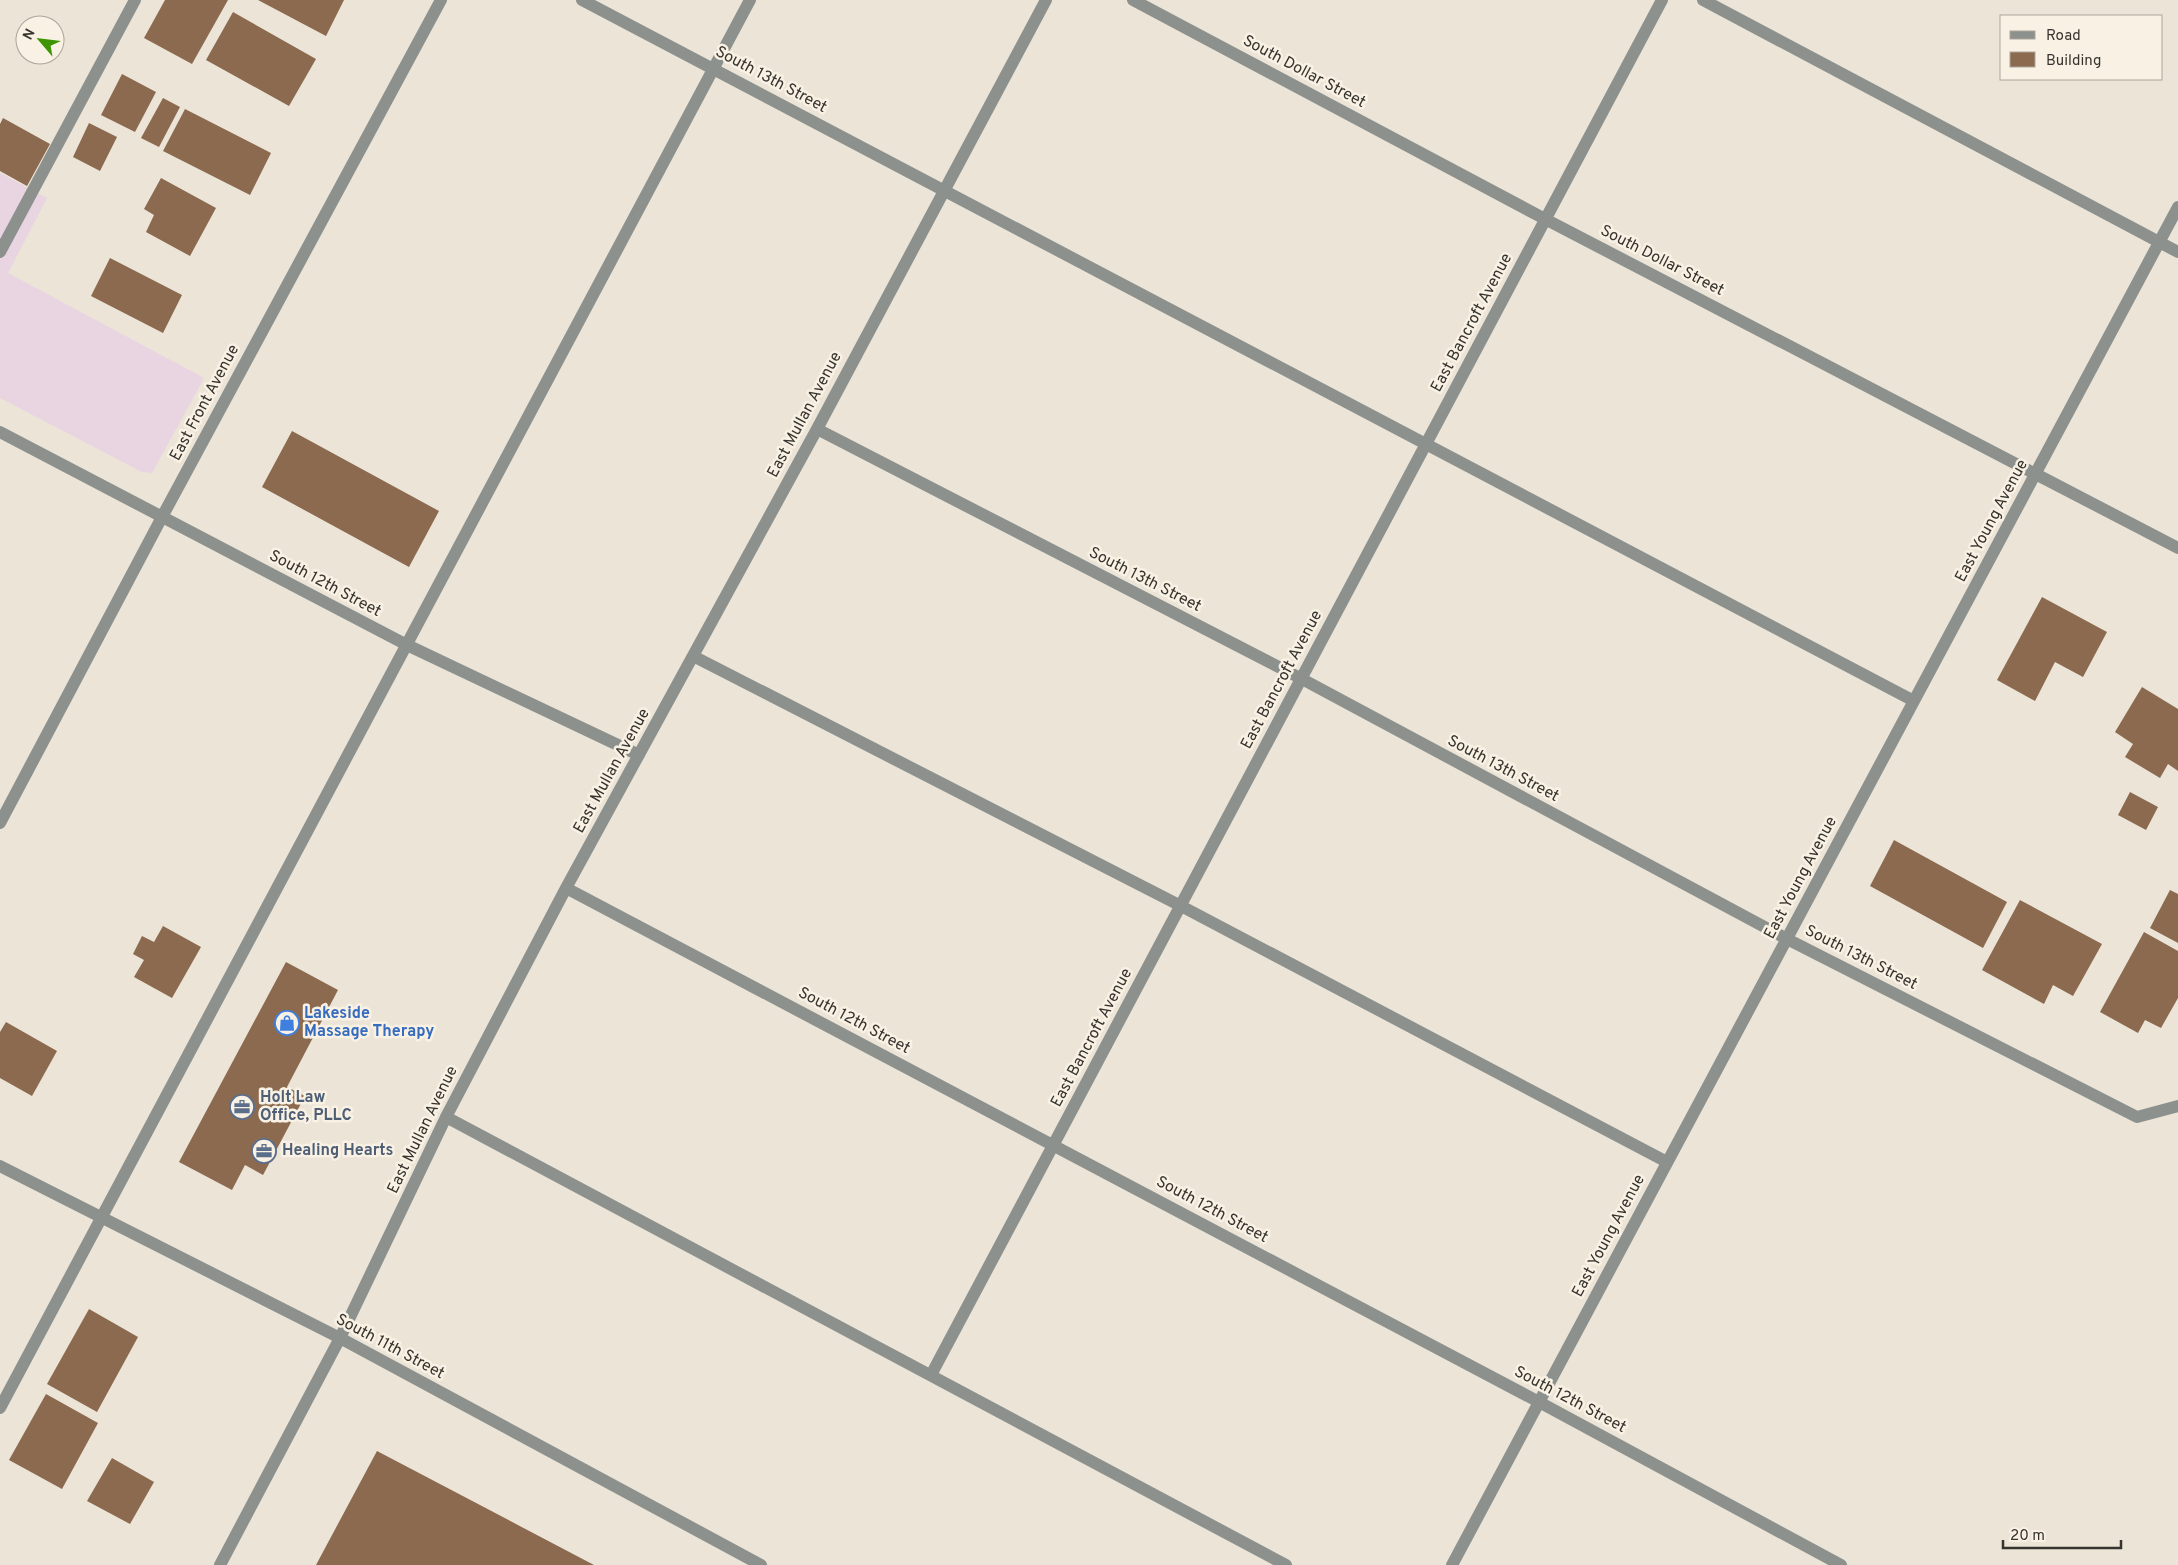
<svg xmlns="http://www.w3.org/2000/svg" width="2178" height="1565" viewBox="0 0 2178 1565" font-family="Overpass,sans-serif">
  <rect width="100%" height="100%" fill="#ebe4d7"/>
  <!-- commercial -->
  <path fill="#e9d4e2" d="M0 173 47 198 8 273 204 378 152 473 142 472 0 398Z"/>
  <!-- building -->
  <path fill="#8b6a4f" d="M165 0H228L192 64 144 38Z
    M258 0H344L326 36Z
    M233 12 316 59 289 106 206 60Z
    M122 74 156 92 135 132 101 115Z
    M163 98 180 107 159 147 141 138Z
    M185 109 271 153 250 195 163 151Z
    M3 118 50 144 27 186 0 171V124Z
    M89 123 117 137 100 171 73 157Z
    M161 178 216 208 190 256 146 232 154 215 144 209Z
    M110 258 182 295 163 333 91 296Z
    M292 431 439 511 409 567 262 487Z
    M2042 597 2107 632 2083 677 2055 662 2035 701 1997 680Z
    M2142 687 2178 709V771L2168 764 2160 778 2125 757 2133 744 2115 732Z
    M2130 792 2158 807 2146 830 2118 815Z
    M1894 840 2007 902 1983 948 1870 886Z
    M2170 890 2178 894V943L2150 928Z
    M2020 900 2102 944 2073 996 2053 985 2044 1004 1982 970Z
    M163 926 201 947 172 998 134 977 144 960 133 954 142 936 154 942Z
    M2144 932 2178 951V998L2161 1028 2145 1020 2138 1033 2100 1012Z
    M286 962 338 990 287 1087 305 1096 263 1175 245 1165 232 1190 179 1162Z
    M6 1022 57 1051 32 1096 0 1078V1032Z
    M89 1309 138 1337 97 1412 47 1384Z
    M46 1394 98 1423 62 1489 9 1460Z
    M377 1451 594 1565H316Z
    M112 1458 154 1482 130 1524 87 1501Z"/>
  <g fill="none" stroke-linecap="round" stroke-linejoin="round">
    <!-- minor -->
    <path stroke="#8c918d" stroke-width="12" d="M582 0 1914 701
      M1133 0 1545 219 2178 548
      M1703 0 2178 252
      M0 252 135 0
      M817 429 1302 679 1787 939 2137 1117 2178 1106
      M0 432 407 645 639 755
      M693 656 1181 906 1667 1162
      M0 823 162 517 441 0
      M566 888 1539 1402 1841 1565
      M446 1117 1286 1565
      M0 1166 340 1338 761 1565
      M931 1375 1662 0
      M0 1408 750 0
      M220 1565 340 1338 446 1117 566 888 817 429 1046 0
      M1452 1565 2178 207"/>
  </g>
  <!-- icons -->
  <defs>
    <symbol id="shop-ring" viewBox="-11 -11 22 22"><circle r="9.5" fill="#f8f1e4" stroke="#3f7fe0" stroke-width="1.5"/><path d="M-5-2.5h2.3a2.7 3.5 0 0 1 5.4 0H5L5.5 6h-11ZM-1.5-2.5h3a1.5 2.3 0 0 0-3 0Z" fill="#3f7fe0"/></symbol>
    <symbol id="office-ring" viewBox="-11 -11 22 22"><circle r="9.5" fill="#f8f1e4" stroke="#5c6f8a" stroke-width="1.5"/><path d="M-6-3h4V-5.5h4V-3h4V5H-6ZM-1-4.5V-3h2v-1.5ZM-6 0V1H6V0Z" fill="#5c6f8a"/></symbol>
  </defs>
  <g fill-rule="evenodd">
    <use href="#shop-ring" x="273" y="1009" width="28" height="28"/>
    <use href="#office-ring" x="228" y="1093" width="28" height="28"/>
    <use href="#office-ring" x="250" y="1137" width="28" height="28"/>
  </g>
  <g text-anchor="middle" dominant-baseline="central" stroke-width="5" stroke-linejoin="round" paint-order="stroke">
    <!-- street labels -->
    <g font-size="16" fill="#37342f" stroke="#f8f1e4">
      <text transform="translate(1304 72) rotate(28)">South Dollar Street</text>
      <text transform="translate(771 80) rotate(28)">South 13th Street</text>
      <text transform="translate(1662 261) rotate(27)">South Dollar Street</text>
      <text transform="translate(1472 323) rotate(-62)">East Bancroft Avenue</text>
      <text transform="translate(205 403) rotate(-62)">East Front Avenue</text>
      <text transform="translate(805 415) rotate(-62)">East Mullan Avenue</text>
      <text transform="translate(1992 521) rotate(-62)">East Young Avenue</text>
      <text transform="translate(1145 580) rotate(27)">South 13th Street</text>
      <text transform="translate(325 584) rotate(28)">South 12th Street</text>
      <text transform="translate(1282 680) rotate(-62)">East Bancroft Avenue</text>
      <text transform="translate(1503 769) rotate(28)">South 13th Street</text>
      <text transform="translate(612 771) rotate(-61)">East Mullan Avenue</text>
      <text transform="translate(1801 878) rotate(-62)">East Young Avenue</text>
      <text transform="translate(1861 958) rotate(27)">South 13th Street</text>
      <text transform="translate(854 1021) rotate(28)">South 12th Street</text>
      <text transform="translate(1092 1038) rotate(-62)">East Bancroft Avenue</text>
      <text transform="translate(423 1130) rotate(-64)">East Mullan Avenue</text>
      <text transform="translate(1212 1210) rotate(28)">South 12th Street</text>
      <text transform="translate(1609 1236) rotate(-62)">East Young Avenue</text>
      <text transform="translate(390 1347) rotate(28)">South 11th Street</text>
      <text transform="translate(1570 1400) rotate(28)">South 12th Street</text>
    </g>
    <!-- shop labels -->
    <g font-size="16" font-weight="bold" fill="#366cbe" stroke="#f8f1e4" text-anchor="start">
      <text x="304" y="1014">Lakeside<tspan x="304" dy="18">Massage Therapy</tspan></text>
    </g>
    <!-- service labels -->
    <g font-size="16" font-weight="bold" fill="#4e5e75" stroke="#f8f1e4" text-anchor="start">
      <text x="260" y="1098">Holt Law<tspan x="260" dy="18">Office, PLLC</tspan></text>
      <text x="282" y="1151">Healing Hearts</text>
    </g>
  </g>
  <!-- legend -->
  <rect x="2000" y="15" width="162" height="65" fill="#f8f1e4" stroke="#aba59c"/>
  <rect x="2010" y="31" width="25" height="8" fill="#8c918d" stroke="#aba59c"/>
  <text x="2046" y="40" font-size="15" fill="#37342f">Road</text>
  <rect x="2010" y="52" width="25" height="15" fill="#8b6a4f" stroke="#aba59c"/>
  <text x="2046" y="65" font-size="15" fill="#37342f">Building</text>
  <!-- north arrow -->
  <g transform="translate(40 40) rotate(298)"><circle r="24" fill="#f8f1e4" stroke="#aba59c"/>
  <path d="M0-4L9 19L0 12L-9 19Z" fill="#3e9404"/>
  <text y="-8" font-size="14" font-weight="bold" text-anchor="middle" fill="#37342f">N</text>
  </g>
  <!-- scale -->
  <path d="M2003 1540v8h118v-8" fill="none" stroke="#37342f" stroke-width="2.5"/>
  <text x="2010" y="1540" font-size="15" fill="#37342f" stroke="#f8f1e4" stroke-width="4" paint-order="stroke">20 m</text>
</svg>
